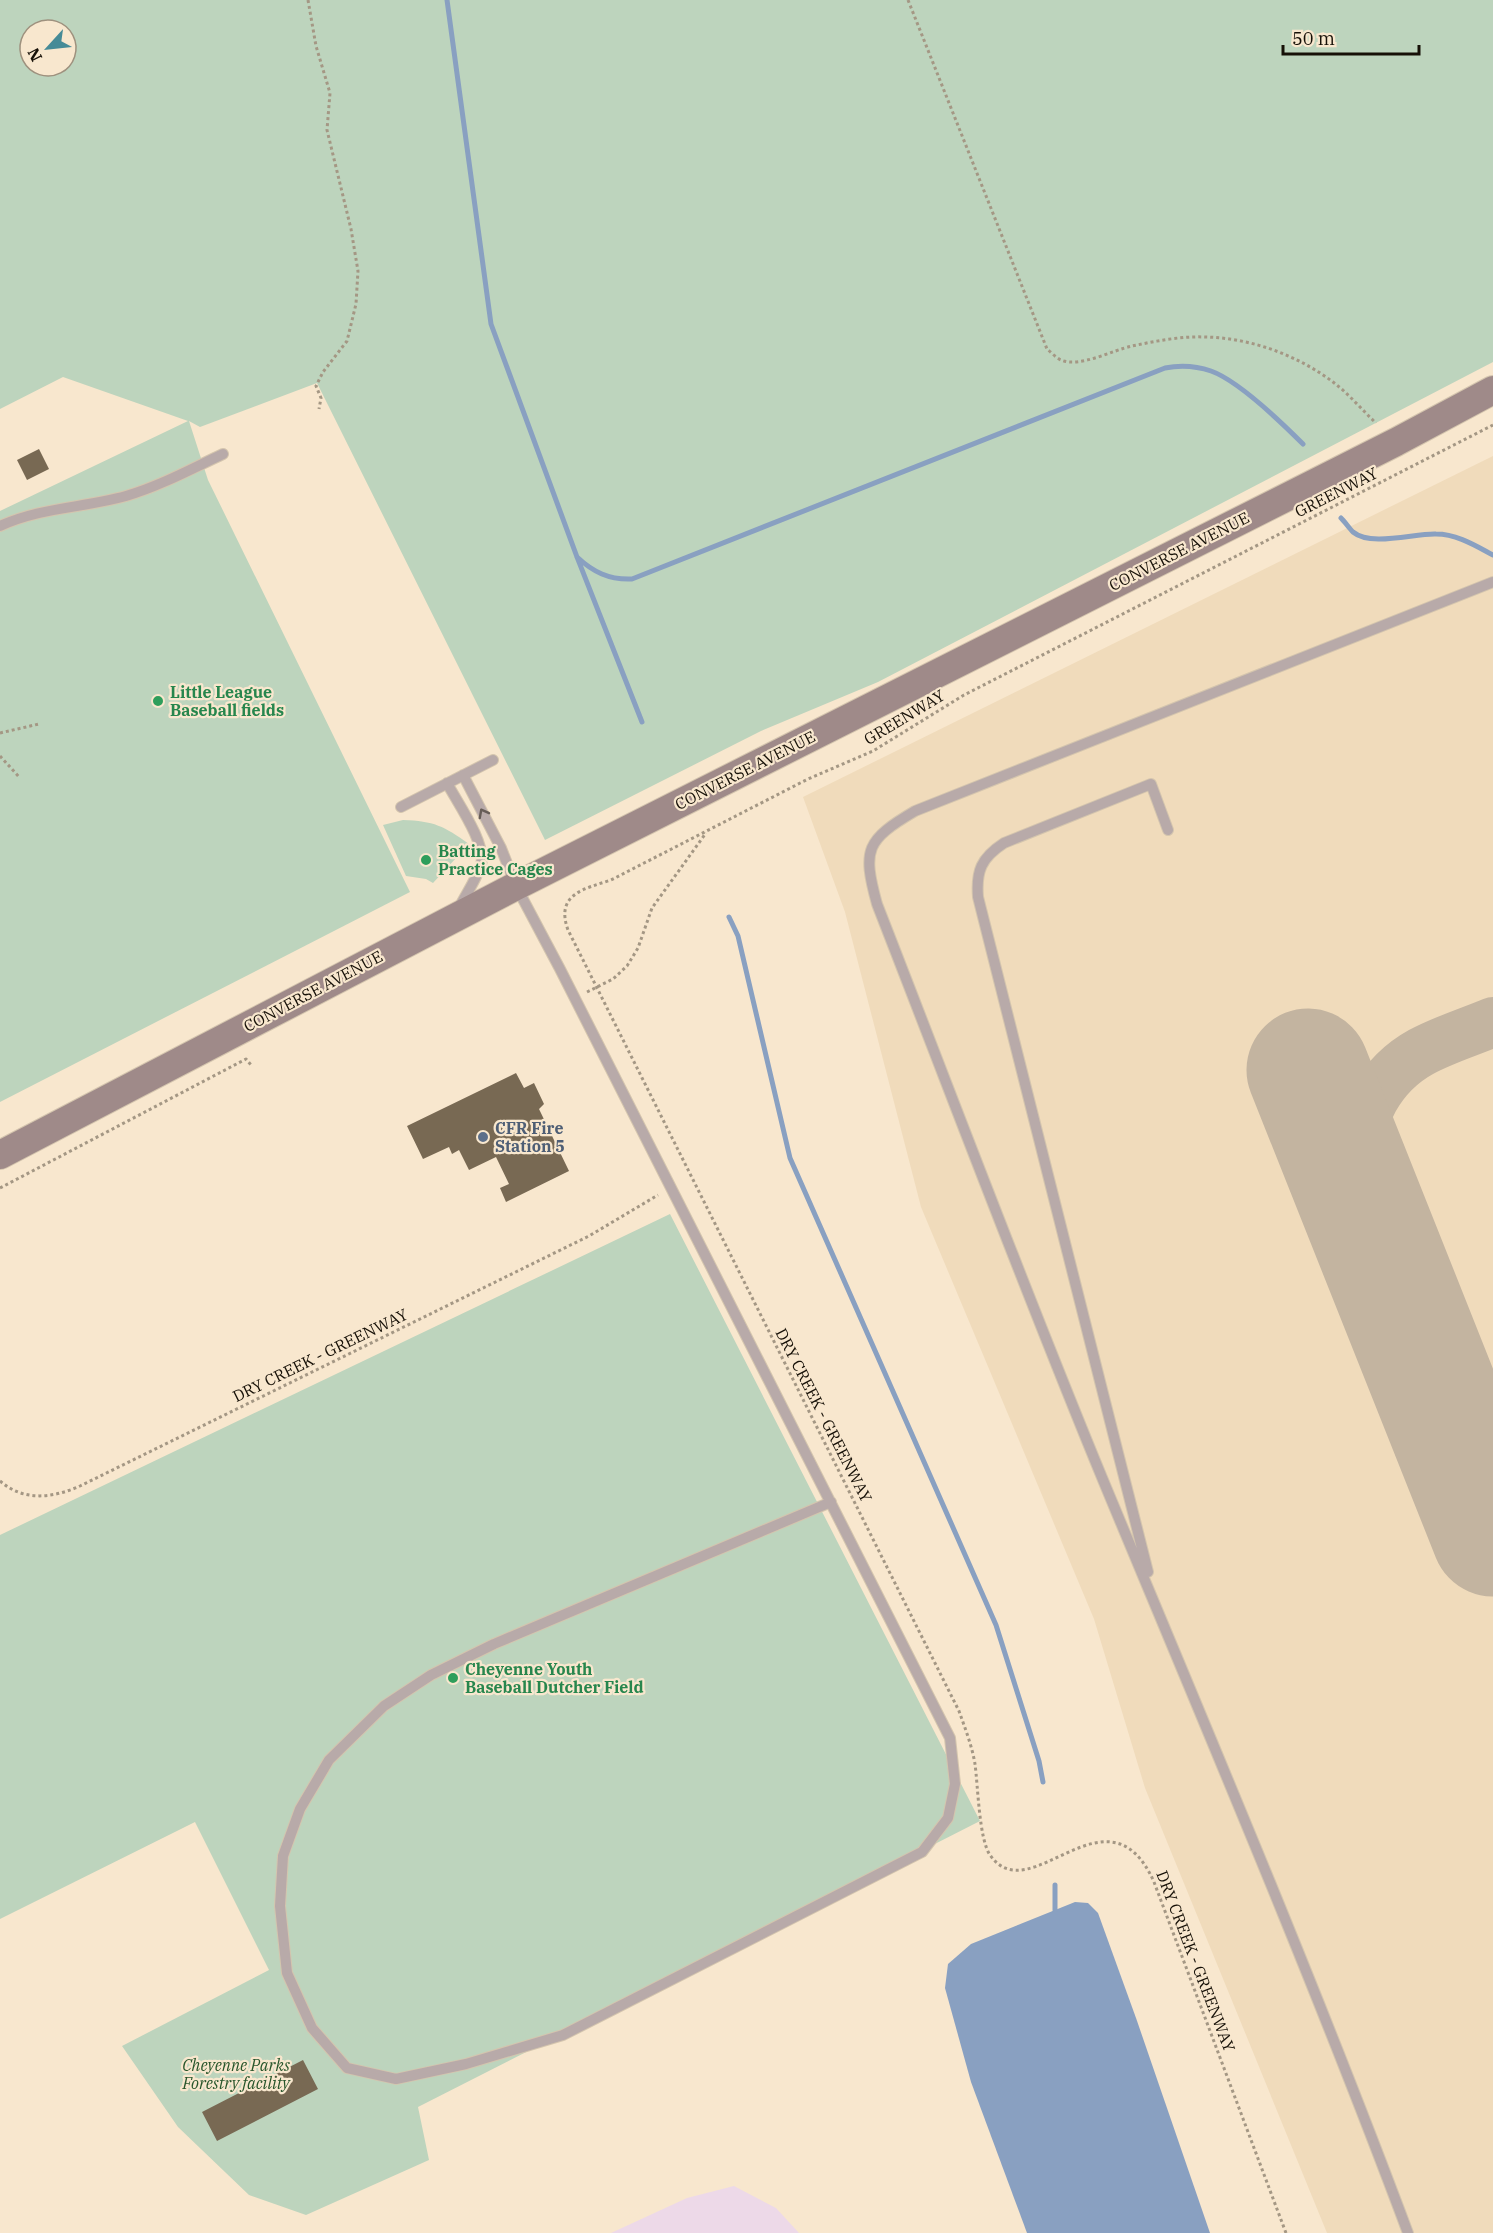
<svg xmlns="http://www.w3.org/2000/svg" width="1493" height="2233" viewBox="0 0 1493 2233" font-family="'IBM Plex Serif',serif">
  <rect width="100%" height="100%" fill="#f8e7ce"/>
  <!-- commercial -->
  <path fill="#edd9e8" d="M734 2186 776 2208 799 2233H611L687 2198Z"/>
  <!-- built -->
  <path fill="#f0dbbb" d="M1493 456V2233H1327L1145 1788 1094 1619 921 1207 845 912 803 797Z"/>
  <!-- green -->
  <path fill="#bdd4bd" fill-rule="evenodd" d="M0 0H1493V362L878 682 761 731 545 840 317 383 200 427 189 421 208 480 410 892 0 1102V511L188 421 63 377 0 409ZM30 30H66V66H30Z
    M403 820C434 821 444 826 469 844L433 883 426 879 406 876 383 825Z
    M670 1214 980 1821 418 2107 429 2160 306 2215 249 2195 178 2127 122 2046 269 1970 195 1822 0 1919V1535Z"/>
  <!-- water -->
  <path fill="#89a0c1" d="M1075 1902 1088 1903 1098 1913 1136 2018 1210 2233H1027L971 2082 945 1988 948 1964 971 1944Z"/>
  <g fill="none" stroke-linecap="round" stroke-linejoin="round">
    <!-- stream -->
    <path stroke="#89a0c1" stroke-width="5" d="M447 0 491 324 577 557 642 722
      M1341 518C1345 522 1349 528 1353 532 1371 547 1415 533 1436 534 1457 534 1476 546 1493 555
      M577 557C593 572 609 580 632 579L1165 368C1181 365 1196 366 1211 371 1239 381 1282 423 1303 444
      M729 917 738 936 790 1158 996 1625 1039 1761 1043 1782
      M1055 1885V1910"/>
    <!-- taxiway -->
    <path stroke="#c3b4a0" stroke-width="50" d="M1372 1231C1366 1209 1358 1186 1357 1163 1357 1118 1381 1074 1421 1052 1443 1040 1469 1032 1493 1022"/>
    <!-- runway -->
    <path stroke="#c3b4a0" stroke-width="123" d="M1308 1070 1493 1535"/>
  </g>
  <!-- building -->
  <path fill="#786953" d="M39 449 49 469 27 480 17 460Z
    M516 1073 524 1088 534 1083 544 1104 539 1109 569 1171 506 1202 500 1188 509 1184 496 1157 469 1170 459 1150 452 1154 449 1147 423 1159 407 1126Z
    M303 2060 318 2089 217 2141 202 2112Z"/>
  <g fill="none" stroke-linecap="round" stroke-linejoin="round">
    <defs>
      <path id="lane" d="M0 526C42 507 83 508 126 496 160 486 191 469 223 454
        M463 775 501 848 516 886 560 969 950 1738 955 1784 948 1818 922 1852 563 2035 466 2064 396 2079 347 2068 312 2028 287 1973 280 1906 283 1856 300 1809 329 1760 384 1706 431 1675 494 1644 831 1502
        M447 783C457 802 487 844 481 865 476 880 466 894 459 908
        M401 807 493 760
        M1148 1572 978 897C976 871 981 858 1004 843L1151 784 1168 830
        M1408 2233C1313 1979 1207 1730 1103 1480 1024 1289 952 1096 877 904 862 849 866 840 915 811L1493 582"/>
      <path id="secondary" d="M0 1155 516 886 1396 442 1493 390"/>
    </defs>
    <!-- lane casing -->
    <use href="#lane" stroke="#d4c5ae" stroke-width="12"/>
    <!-- secondary casing -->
    <use href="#secondary" stroke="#d4c5ae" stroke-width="30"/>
    <!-- path -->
    <path stroke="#a49784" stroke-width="3" stroke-dasharray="3 3" stroke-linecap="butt" d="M308 0 316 46 330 93 327 130 351 229 358 271 356 304 347 341 323 372 316 386 321 398 319 409
      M908 0 1047 349C1051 352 1056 358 1061 360 1080 368 1113 350 1132 346 1156 341 1181 336 1205 337 1251 338 1297 355 1333 382 1349 394 1362 410 1376 423
      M0 733 39 724
      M0 756 20 778
      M587 992 613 979 627 966 638 948 652 908 706 833
      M0 1188 246 1059 251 1065
      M0 1481C24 1502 53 1498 80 1486L589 1236 658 1195
      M1286 2233 1154 1882C1108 1779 1030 1913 990 1855 979 1839 978 1786 975 1764 972 1746 965 1728 959 1711L568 930C555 894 584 889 611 880L808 779 873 751 964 695 1493 425"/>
    <!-- lane -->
    <use href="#lane" stroke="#b8aaa9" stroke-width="10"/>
    <!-- secondary -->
    <use href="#secondary" stroke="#9f8a89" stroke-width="28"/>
  </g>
  <!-- one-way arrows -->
  <defs><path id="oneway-chevron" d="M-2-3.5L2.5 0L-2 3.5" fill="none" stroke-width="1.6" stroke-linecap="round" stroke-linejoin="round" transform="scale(1.5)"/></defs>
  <use stroke="#675d58" href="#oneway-chevron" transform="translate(483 813) rotate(-118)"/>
  <!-- markers -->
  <g fill="#2e9e5b" stroke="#f8e7ce" stroke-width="2">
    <circle cx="158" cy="701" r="6"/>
    <circle cx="426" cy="860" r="6"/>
    <circle cx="453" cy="1678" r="6"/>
  </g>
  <circle fill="#5c6f8a" stroke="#f8e7ce" stroke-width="2" cx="483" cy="1137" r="6"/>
  <g text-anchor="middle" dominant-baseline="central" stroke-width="4.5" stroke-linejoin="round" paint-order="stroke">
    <!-- street labels -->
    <g font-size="16" fill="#161007" stroke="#f8e7ce">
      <text transform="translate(1336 492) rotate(-27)">GREENWAY</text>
      <text transform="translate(1179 551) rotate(-27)">CONVERSE AVENUE</text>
      <text transform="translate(904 717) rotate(-31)">GREENWAY</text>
      <text transform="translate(745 770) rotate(-27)">CONVERSE AVENUE</text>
      <text transform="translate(313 991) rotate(-28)">CONVERSE AVENUE</text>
      <text transform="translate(320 1355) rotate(-26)">DRY CREEK - GREENWAY</text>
      <text transform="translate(824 1415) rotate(63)">DRY CREEK - GREENWAY</text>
      <text transform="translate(1196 1961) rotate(69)">DRY CREEK - GREENWAY</text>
    </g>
    <!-- leisure labels -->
    <g font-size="16" font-weight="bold" fill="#27864d" stroke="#f8e7ce" text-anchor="start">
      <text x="170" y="692">Little League<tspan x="170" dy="18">Baseball fields</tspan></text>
      <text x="438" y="851">Batting<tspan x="438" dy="18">Practice Cages</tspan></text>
      <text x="465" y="1669">Cheyenne Youth<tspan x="465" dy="18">Baseball Dutcher Field</tspan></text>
    </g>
    <!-- service labels -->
    <g font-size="16" font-weight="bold" fill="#4e5e75" stroke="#f8e7ce" text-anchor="start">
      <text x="495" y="1128">CFR Fire<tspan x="495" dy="18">Station 5</tspan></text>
    </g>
    <!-- park labels -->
    <g font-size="16" font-style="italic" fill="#27552b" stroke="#f8e7ce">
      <text x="236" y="2065">Cheyenne Parks<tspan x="236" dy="18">Forestry facility</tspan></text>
    </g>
  </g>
  <!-- north arrow -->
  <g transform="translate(48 48) rotate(243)"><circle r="28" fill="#f8e7ce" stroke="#9e917e" stroke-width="1.5"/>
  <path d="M0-4.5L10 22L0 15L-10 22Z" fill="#468b97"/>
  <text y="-9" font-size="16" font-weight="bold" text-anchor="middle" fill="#161007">N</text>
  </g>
  <!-- scale -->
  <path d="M1283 45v9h136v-9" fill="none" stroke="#161007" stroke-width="3"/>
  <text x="1292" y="45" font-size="18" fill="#161007" stroke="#f8e7ce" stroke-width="4.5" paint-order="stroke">50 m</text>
</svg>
